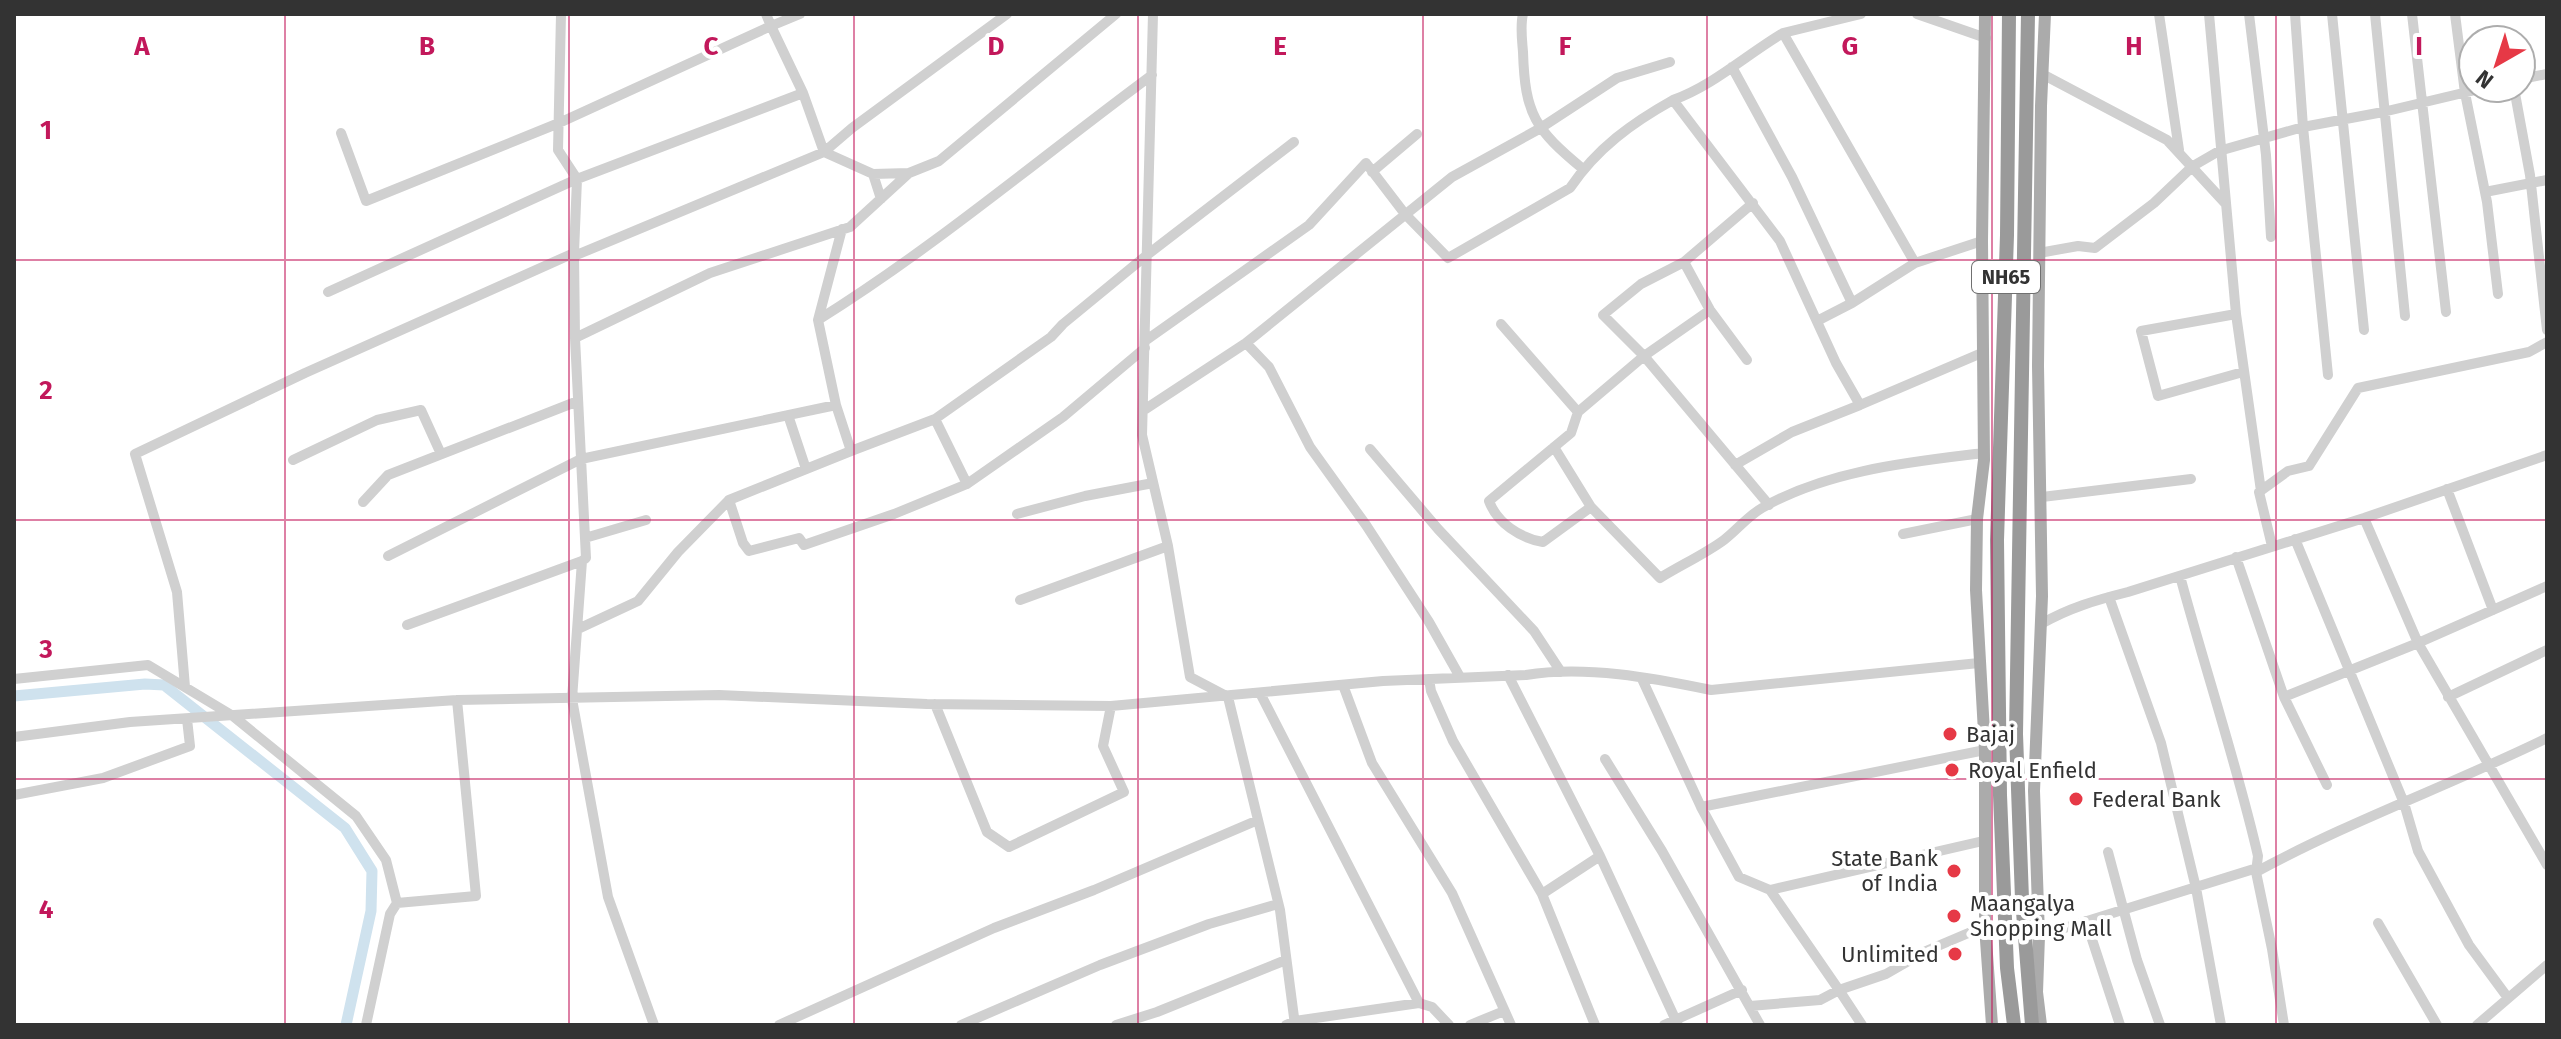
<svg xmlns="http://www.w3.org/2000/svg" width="2561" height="1039" viewBox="0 0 2561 1039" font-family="'Fira Sans',sans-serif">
  <rect width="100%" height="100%" fill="#fff"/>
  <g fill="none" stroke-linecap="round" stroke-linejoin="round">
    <!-- canal -->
    <path stroke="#cfe2ee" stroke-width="11" d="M14 696 145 684 164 685 345 828 372 871 371 911 346 1025"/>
    <!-- minor -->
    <path stroke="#d0d0d0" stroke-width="10" d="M561 14 558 150 577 179 574 253 575 338 586 558 582 561 572 699 608 897 654 1025
      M766 14 771 26 800 14
      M1153 14 1142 435 1168 546 1190 677 1228 697 1280 910 1295 1025
      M1523 14C1520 26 1522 39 1523 52 1525 115 1535 129 1583 169
      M1861 14 1783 33 1915 263 1982 241
      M1917 14 1986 38
      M2159 14 2179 150
      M2209 14 2236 314 2261 491
      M2249 14 2266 155 2271 237
      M2295 14 2303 127 2328 375
      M2332 14 2364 330
      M2375 14 2405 316
      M2412 14 2446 312
      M2455 14 2465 93 2487 202 2498 294
      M1783 33C1746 55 1714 85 1673 100L1780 241 1836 363 1860 405 1984 352
      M1732 67 1792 177 1852 303
      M2044 75 2167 140 2225 203
      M2521 79 2547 74
      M2514 88 2530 175 2547 330
      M341 133 366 201 559 123 771 26 803 93
      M1372 172 1417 134
      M909 173 873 174 824 152 852 128 1007 14
      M873 174 881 199
      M2485 192 2547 180
      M1753 203 1684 262 1641 284 1603 315 1644 356 1769 505
      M842 229 818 320C935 247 1041 157 1152 75
      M2039 253 2078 246 2095 248 2154 203 2193 166 2219 151 2303 127 2383 112 2484 88
      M1684 262 1710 310 1747 360
      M328 292 577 179 803 93 824 152 574 256
      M2236 314 2141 331 2158 396 2243 372
      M818 320 836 405 851 451 935 419 1051 337 1063 324 1147 255 1294 142
      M1817 321 1852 303 1915 263
      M1501 324 1578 412 1571 433 1489 501C1497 523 1520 538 1543 542L1591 507 1660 578C1681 565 1705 554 1724 540 1737 530 1748 516 1762 508 1828 470 1910 462 1984 453
      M575 338 710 273 850 227 909 173 939 161 1116 14
      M1145 341 1309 225 1366 163 1405 214 1448 258 1570 188C1597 148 1632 123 1673 100
      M1246 343 1269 367 1310 447 1366 525 1429 622 1460 677
      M1144 410 1246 343 1452 177 1539 129 1617 78 1670 62
      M1578 412 1644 356 1710 310
      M788 415 806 469
      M935 419 967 484 1063 417 1145 348
      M1554 447 1591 507
      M1370 449 1438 529 1534 631 1561 672
      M851 451 729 500 743 543 749 551 799 538 804 545 894 514 967 484
      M293 460 377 420 421 410 441 454
      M1735 465 1792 432 1860 405
      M2447 489 2493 610
      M2042 497 2191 479
      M363 502 388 475 578 401
      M1017 514 1085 496 1153 483
      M2364 518 2418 643 2547 865
      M1903 534 1977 519
      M585 538 646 520
      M2295 539 2404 803 2418 851 2469 945 2508 998
      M2272 546 2259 492 2288 471 2309 466 2358 388 2529 352 2547 342
      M388 556 581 459 836 405
      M2236 557 2284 697 2418 643 2547 586
      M2180 576C2205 669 2236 761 2258 856L2256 872 2272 949 2284 1025
      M2109 597 2161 743 2196 888 2221 1025
      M1020 600 1168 546
      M2041 624C2069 608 2096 600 2128 592L2364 518 2547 455
      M407 625 582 561
      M578 629 638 601 678 552 729 500
      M1508 675 1600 856 1542 894 1595 1025
      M14 679 148 665 233 716 356 816 386 860 397 903
      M1429 679 1431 691 1453 741 1542 894
      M1642 679 1701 807 1985 750
      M1343 685 1372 763 1452 893 1511 1025
      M185 687 177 592 135 454 305 373 574 253
      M1260 693 1419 1003
      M2284 697 2327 785
      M2448 697 2547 650
      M935 704 987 832 1009 847 1124 792 1103 746 1111 706
      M14 737 130 722 457 700 719 695 927 704 1111 706 1383 681 1526 675C1585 665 1653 678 1711 690L1979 663
      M1605 759 1662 851 1760 1025
      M14 795 103 778 190 746 187 719
      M1701 807 1739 877 1770 890 1983 841
      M2108 852 2137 960 2160 1025
      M1600 856 1678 1025
      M2256 872C2350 821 2451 785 2547 738
      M1770 890 1839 990 1886 974 1926 951 1985 926
      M2086 921 2120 1025
      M2378 923 2437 1025
      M2039 936 2257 868
      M1750 1006 1820 1000 1839 990 1862 1025
      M366 1025 390 914 397 903 476 896 457 700
      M779 1025 994 928 1094 890 1258 820
      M961 1025 1100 965 1209 924 1278 904
      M1116 1025 1157 1012 1286 960
      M1286 1025 1295 1021 1419 1003 1432 1007 1449 1025
      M1470 1025 1504 1011
      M1664 1025 1742 990
      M2477 1025 2547 965"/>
    <!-- major -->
    <path stroke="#ababab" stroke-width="12" d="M1985 14 1982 241 1984 460 1977 519 1976 590 1985 750V926L1992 1025
      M2041 1025 2037 992 2039 936 2034 791 2042 596 2038 366 2041 106 2045 14"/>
    <!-- highway -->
    <path stroke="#9a9a9a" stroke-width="14" d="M2009 14 2007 235 1997 540 2000 795 2007 968 2014 1025
      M2028 14 2016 734 2022 899 2032 1025"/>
  </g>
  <!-- grid -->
  <path fill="none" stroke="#c2185b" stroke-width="2" stroke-opacity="0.55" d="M285 14V1025M569 14V1025M854 14V1025M1138 14V1025M1423 14V1025M1707 14V1025M1992 14V1025M2276 14V1025M14 260H2547M14 520H2547M14 779H2547"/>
  <!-- markers -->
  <g fill="#e63946" stroke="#fff" stroke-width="3">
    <circle cx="1950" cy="734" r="8"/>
    <circle cx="1952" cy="770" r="8"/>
    <circle cx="2076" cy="799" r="8"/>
    <circle cx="1954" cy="871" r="8"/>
    <circle cx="1954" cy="916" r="8"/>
    <circle cx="1955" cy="954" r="8"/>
  </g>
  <g text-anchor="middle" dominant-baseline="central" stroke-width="8" stroke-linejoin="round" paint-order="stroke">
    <!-- shield labels -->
    <rect fill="#fff" stroke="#707070" stroke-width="2" x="1972" y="261" width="68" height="32" rx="6"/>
    <g font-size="20" font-weight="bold" fill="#333">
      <text x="2006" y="277">NH65</text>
    </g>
    <!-- poi labels -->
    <g font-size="22" fill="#333" stroke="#fff" text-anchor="start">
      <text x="1966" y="734">Bajaj</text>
      <text x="1968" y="770">Royal Enfield</text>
      <text x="2092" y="799">Federal Bank</text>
      <text x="1938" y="858" text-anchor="end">State Bank<tspan x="1938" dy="25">of India</tspan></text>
      <text x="1970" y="903">Maangalya<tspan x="1970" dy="25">Shopping Mall</tspan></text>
      <text x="1939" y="954" text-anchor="end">Unlimited</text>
    </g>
  </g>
  <g font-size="26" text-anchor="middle" font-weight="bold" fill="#c2185b" stroke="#fff" stroke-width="8" stroke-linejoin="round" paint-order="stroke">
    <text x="142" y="55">A</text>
    <text x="427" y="55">B</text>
    <text x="711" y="55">C</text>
    <text x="996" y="55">D</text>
    <text x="1280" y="55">E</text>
    <text x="1565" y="55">F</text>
    <text x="1850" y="55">G</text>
    <text x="2134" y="55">H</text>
    <text x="2419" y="55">I</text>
    <text x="46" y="139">1</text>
    <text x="46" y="399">2</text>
    <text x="46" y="658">3</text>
    <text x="46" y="918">4</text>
  </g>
  <!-- border -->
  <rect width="2561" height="1039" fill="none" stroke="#333333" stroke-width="32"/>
  <!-- north arrow -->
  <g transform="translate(2497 64) rotate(219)"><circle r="38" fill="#ffffff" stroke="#adadad" stroke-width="2"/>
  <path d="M0-6L14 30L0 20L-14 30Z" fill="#e63946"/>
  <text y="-12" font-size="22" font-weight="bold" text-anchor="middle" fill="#333333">N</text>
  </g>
</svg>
